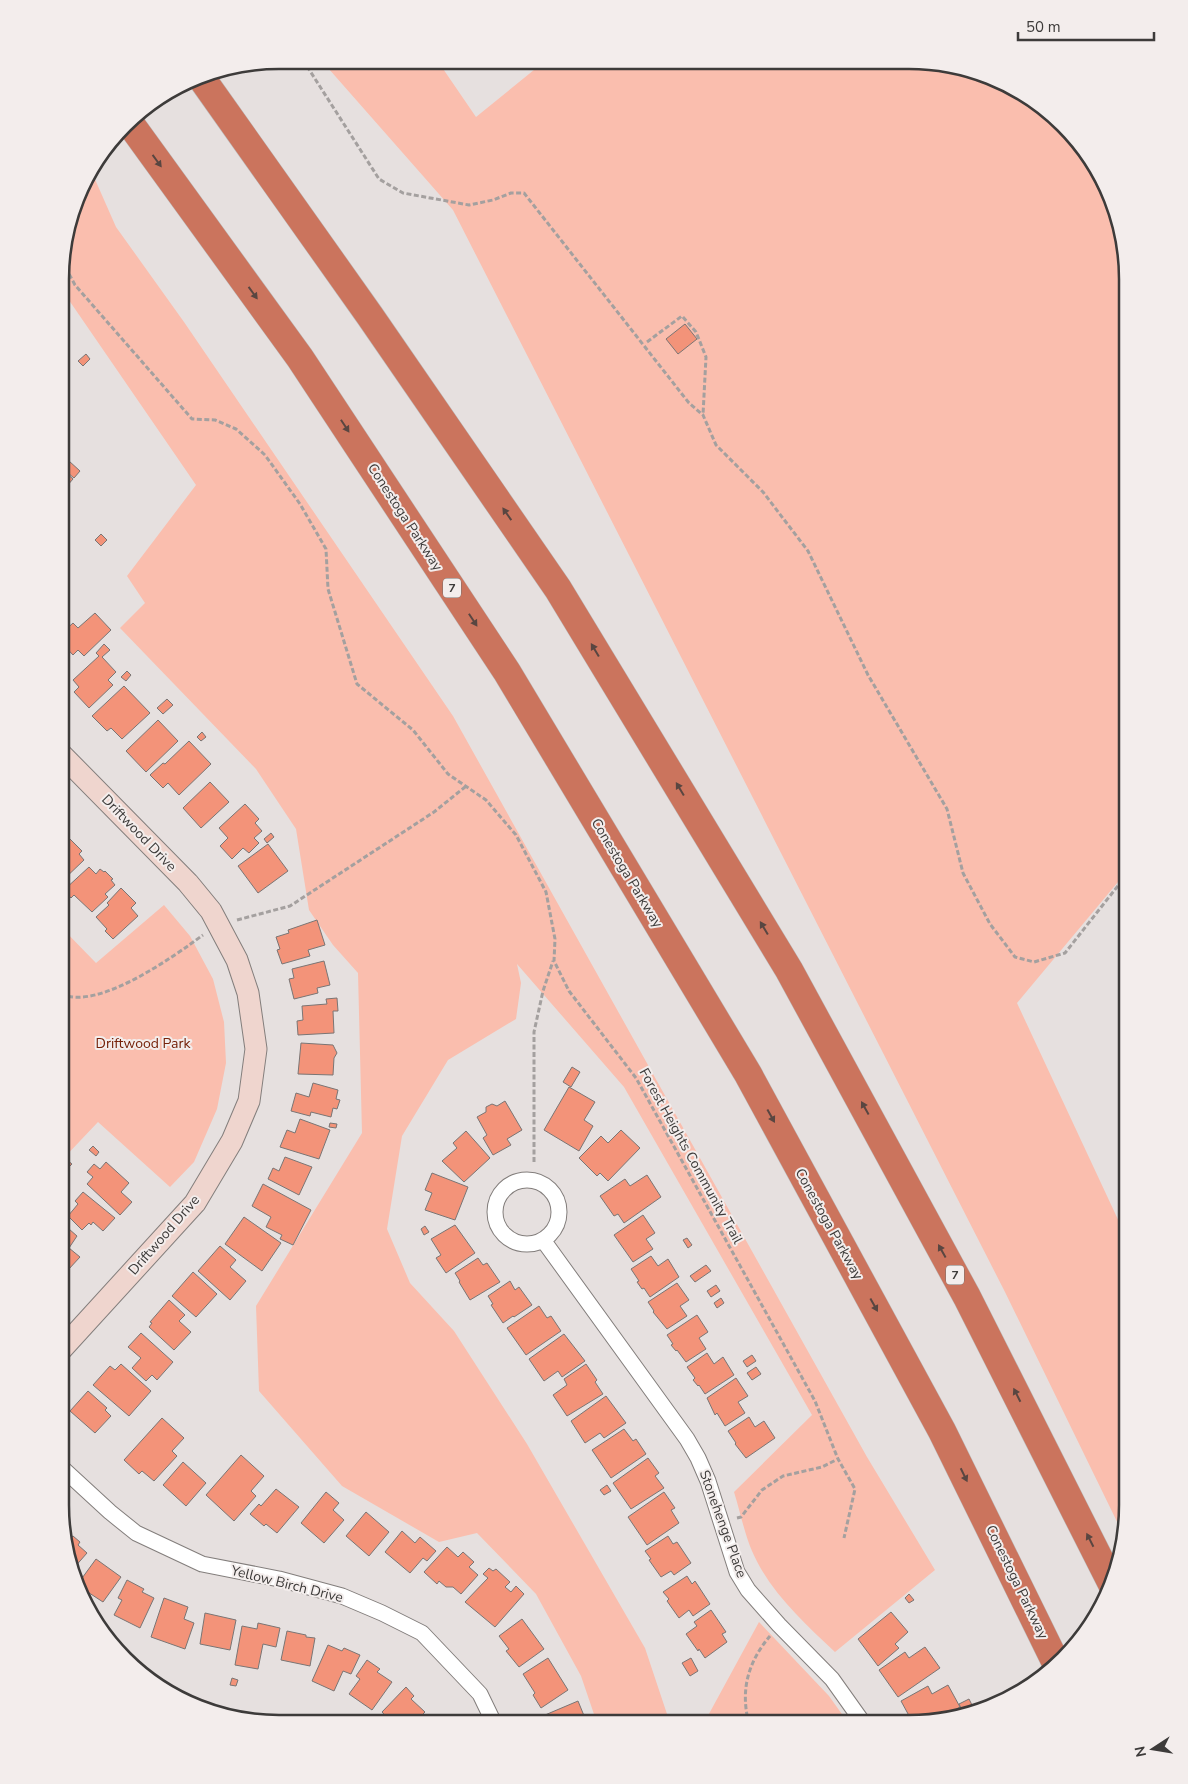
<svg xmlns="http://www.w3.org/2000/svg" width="1188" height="1784" viewBox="0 0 1188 1784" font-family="'Nunito Sans',sans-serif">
  <rect width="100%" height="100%" fill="#e6e0df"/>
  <!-- green -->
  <path fill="#fabeae" d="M321 60H437L476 117 545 61 938 62 993 77 1042 105 1083 145 1111 195 1128 279V870L1017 1003 1128 1241V1520L1124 1536 1005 1292 453 210Z
    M90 168 116 227 184 322 453 716 867 1457 935 1570 835 1652C804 1623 769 1591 752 1551 744 1532 740 1511 734 1492L812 1415 624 1087 517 964 521 983 516 1019 448 1060 402 1136 387 1229 410 1283 454 1331 527 1444 645 1648 670 1723H597L581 1676 536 1594 477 1533 439 1542 342 1486 259 1391 256 1306 362 1133 358 973 333 945 309 910 296 829 256 769 120 628 145 603 127 576 196 485 62 290V250Z
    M164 905 190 936 213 979 224 1022 226 1063 217 1109 194 1162 170 1187 98 1122 61 1161V927L96 963Z
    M759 1622 829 1696 849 1724 704 1723Z"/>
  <!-- building -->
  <path fill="#f39379" stroke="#7a7574" d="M685 324 697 339 678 354 666 339Z
    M86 354 90 359 83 366 78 361Z
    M69 461 80 471 74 478 63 469Z
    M65 472 73 479 66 487 62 483V477Z
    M101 534 107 540 101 546 95 540Z
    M95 613 111 630 84 656 78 650 73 655 61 642V634L73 623 78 628Z
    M104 644 110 650 102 657 116 672 108 680 113 685 89 708 74 692 79 687 73 680 99 656 96 653Z
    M127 671 131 675 126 681 121 677Z
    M124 686 150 713 122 739 111 728 107 731 92 716Z
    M167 699 173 705 163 714 157 708Z
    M158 720 178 741 146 772 126 751Z
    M202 732 206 737 201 741 197 737Z
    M189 741 211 764 179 795 168 783 163 788 150 775 163 763 165 764Z
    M210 782 229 802 201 828 183 808Z
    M245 804 259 819 255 823 262 831 254 838 259 843 249 853 243 848 232 859 220 846 228 838 219 828Z
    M271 833 274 837 267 843 264 839Z
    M67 836 82 851 79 854 84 860 61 882V842Z
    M268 844 288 871 258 893 238 866Z
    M89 867 96 874 100 869 104 872 105 871 113 879 111 880 115 885 105 894 108 897 92 912 74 895 71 898 64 890Z
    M121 888 136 903 131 908 138 916 113 939 105 931 107 929 96 917 109 905 107 903Z
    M317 920 325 945 308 950 310 956 282 964 277 950 280 949 276 937 289 933 288 930Z
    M324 961 330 985 317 988 318 993 294 999 289 979 294 978 292 969Z
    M337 998 338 1011H333L334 1033 298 1035 297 1021 303 1020 302 1006 327 1004 326 999Z
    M301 1043 333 1045 337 1053 334 1058 333 1075 298 1074Z
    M572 1067 580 1072 571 1087 563 1082Z
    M313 1083 338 1090 336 1099 340 1100 337 1109 333 1108 331 1117 311 1112 310 1116 291 1111 296 1093 309 1097Z
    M569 1087 595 1102 584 1120 593 1126 579 1151 544 1130Z
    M505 1101 522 1130 507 1139 511 1145 493 1155 483 1138 487 1135 477 1117 486 1112V1107L492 1104 497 1106Z
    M300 1119 330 1130 319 1159 280 1147 287 1130 295 1133Z
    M330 1123 337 1124 336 1128 329 1127Z
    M621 1130 640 1148 608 1181 600 1173 597 1176 579 1158 601 1136 608 1143Z
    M466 1131 490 1158 464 1182 442 1161 457 1148 453 1143Z
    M93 1146 99 1152 96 1156 89 1150Z
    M285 1157 312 1167 299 1195 268 1179 273 1168 279 1171Z
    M67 1160 72 1164 67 1169 62 1165Z
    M106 1162 129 1183 121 1192 132 1202 120 1215 87 1184 93 1177 87 1172 94 1164 100 1169Z
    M432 1173 468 1187 455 1220 425 1210 432 1193 425 1190Z
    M647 1175 661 1197 624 1223 618 1214 614 1216 600 1196 625 1179 630 1186Z
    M263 1184 311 1210 293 1245 280 1239 282 1235 266 1227 271 1217 252 1206Z
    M83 1192 115 1218 103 1231 93 1222 91 1225 89 1223 82 1230 68 1216 78 1204 75 1201Z
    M643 1215 655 1233 646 1239 653 1249 633 1262 614 1235Z
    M244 1217 281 1243 262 1271 225 1244Z
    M61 1222 77 1236 69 1248 80 1257 68 1270 60 1262Z
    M455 1225 475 1253 446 1273 436 1258 441 1255 431 1239Z
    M425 1226 429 1232 424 1235 421 1229Z
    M687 1238 692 1245 688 1248 683 1240Z
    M220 1246 236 1260 230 1267 246 1281 230 1300 198 1271Z
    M651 1256 658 1266 668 1259 679 1277 650 1297 644 1288 642 1289 637 1282 639 1281 631 1269Z
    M478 1258 483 1265 487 1263 500 1282 470 1300 459 1282 460 1281 455 1273Z
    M706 1265 711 1271 695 1282 690 1276Z
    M193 1272 217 1294 196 1317 172 1296Z
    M510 1281 515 1290 519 1287 532 1305 514 1317 513 1316 503 1323 491 1305 493 1304 488 1296Z
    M677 1283 689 1300 680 1306 687 1316 667 1329 653 1312 654 1311 648 1302Z
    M716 1285 720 1291 711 1297 707 1291Z
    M721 1298 724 1303 717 1308 714 1303Z
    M169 1300 185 1315 179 1321 191 1332 174 1350 149 1327 152 1323 150 1322Z
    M539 1306 547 1318 551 1316 561 1331 526 1355 507 1328Z
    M697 1315 708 1332 699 1338 706 1349 686 1362 677 1350 676 1351 671 1345 673 1344 667 1335Z
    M141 1333 173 1362 157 1380 152 1375 146 1381 132 1368 141 1358 128 1347Z
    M564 1334 585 1361 562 1377 558 1371 544 1381 529 1359Z
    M707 1353 714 1364 723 1357 734 1375 705 1394 699 1385 698 1386 693 1380 695 1378 687 1367Z
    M752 1355 756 1361 747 1367 743 1361Z
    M121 1364 151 1391 129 1416 93 1385 110 1366 115 1370Z
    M586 1364 597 1380 595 1382 603 1394 567 1416 553 1395 567 1385 564 1379Z
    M756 1367 761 1374 752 1380 747 1373Z
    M736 1378 748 1396 738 1402 745 1413 725 1426 717 1413 715 1415 707 1398Z
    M88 1391 107 1408 105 1410 111 1416 95 1433 70 1411Z
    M606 1396 626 1423 604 1438 600 1433 585 1443 571 1421Z
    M749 1417 755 1427 764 1421 775 1438 746 1458 735 1444 736 1443 728 1431Z
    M162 1418 184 1438 172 1451 177 1456 154 1481 142 1471 139 1474 124 1460Z
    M624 1429 633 1441 636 1439 646 1454 611 1478 592 1450Z
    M241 1455 264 1476 251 1491 256 1496 234 1521 206 1495Z
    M648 1458 659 1473 655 1476 664 1488 631 1509 613 1483Z
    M183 1462 206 1483 186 1506 163 1485Z
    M607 1485 611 1491 604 1495 600 1490Z
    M276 1489 299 1507 277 1533 266 1524 264 1526 250 1514 259 1504 261 1506Z
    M326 1492 339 1503 333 1510 344 1520 324 1543 301 1523Z
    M664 1492 675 1508 671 1510 679 1523 647 1545 628 1517Z
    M366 1512 389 1532 369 1556 346 1536Z
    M402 1531 415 1543 420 1537 436 1551 427 1561 423 1558 410 1573 385 1552Z
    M66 1534 70 1538 73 1536 80 1542 78 1545 87 1553 73 1569Z
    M668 1536 673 1544 677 1542 691 1563 674 1575 671 1571 661 1577 649 1560 651 1559 645 1551Z
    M447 1547 458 1557 463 1552 474 1562 469 1567 478 1575 461 1594 453 1587H446L439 1581 437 1584 424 1572Z
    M96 1559 121 1577 103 1602 77 1585Z
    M489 1568 493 1571 496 1569 510 1582 505 1587 511 1592 516 1586 524 1594 495 1627 465 1602 488 1578 483 1574Z
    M687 1576 692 1584 695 1581 710 1604 693 1616 689 1610 679 1618 667 1601 669 1599 663 1592Z
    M127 1580 144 1589 142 1592 154 1598 140 1628 114 1615 122 1600 118 1598Z
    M909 1594 914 1600 909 1603 905 1598Z
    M164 1598 188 1607 184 1619 194 1623 185 1649 151 1637Z
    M711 1610 726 1632 722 1634 727 1642 705 1658 699 1649 698 1651 686 1634 697 1626 694 1622Z
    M891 1612 908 1632 895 1644 899 1648 878 1666 858 1639Z
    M205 1613 236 1620 230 1650 200 1644Z
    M522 1619 544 1649 519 1667 506 1651 509 1649 499 1636Z
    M258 1623 280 1628 276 1647 263 1644 258 1669 235 1665 242 1626 257 1629Z
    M287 1631 306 1635V1637L315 1638 310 1666 281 1660Z
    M328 1645 342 1651 344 1648 360 1655 351 1674 343 1671 334 1691 312 1681Z
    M925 1647 940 1668 898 1697 879 1670 905 1652 909 1658Z
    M548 1658 568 1690 541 1708 533 1695 535 1693 523 1674Z
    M691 1658 698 1671 690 1676 682 1663Z
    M367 1660 380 1669 377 1672 392 1682 372 1710 349 1694 360 1679 356 1676Z
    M232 1678 238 1680 236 1686 230 1685Z
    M948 1685 960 1707 940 1718 913 1723 901 1701 928 1686 932 1694Z
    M406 1687 414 1696 411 1699 425 1712 414 1723H392L382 1712Z
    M969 1699 972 1705 962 1710 959 1704Z
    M578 1701 587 1723H548L545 1715Z"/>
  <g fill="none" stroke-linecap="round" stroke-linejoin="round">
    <defs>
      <path id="street" d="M495 1212a32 32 0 1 1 64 0a32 32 0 1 1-64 0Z
        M543 1240 687 1439 698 1458 708 1481 737 1572 748 1590 779 1625 832 1679 864 1724
        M60 1466 110 1512 136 1533 202 1564 279 1579 342 1596 382 1613 422 1633 480 1694 494 1723"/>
      <path id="secondary" d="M60 1351 195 1203 232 1141 249 1101 256 1049 248 993 237 960 211 911 188 883 61 754"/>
      <path id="highway" d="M200 76 370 316 558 589 789 970 967 1297 1112 1584
        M129 122 300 358 507 672 748 1074 942 1431 1057 1665"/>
    </defs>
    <!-- street casing -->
    <use href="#street" stroke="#837e7c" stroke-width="17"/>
    <!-- secondary casing -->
    <use href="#secondary" stroke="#837e7c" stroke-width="23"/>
    <!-- highway casing -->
    <use href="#highway" stroke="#bdbcbc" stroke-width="29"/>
    <!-- path -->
    <path stroke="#a4a09f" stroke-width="3" stroke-dasharray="5 2.5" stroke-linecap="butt" d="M303 60 379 179 403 193 469 205 493 200 511 193H524L689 403 703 415 716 445 763 492 808 551 868 675 947 809 963 873 990 924 1015 957 1034 962 1065 953 1128 873
      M62 261 75 285 192 419 215 420 236 429 265 455 300 504 326 549 328 589 357 684 413 730 448 774 486 800 516 835 546 892 555 939 554 961 569 991 636 1078 815 1401 838 1459 855 1489 844 1538
      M647 342 682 316 696 332 706 357 703 415
      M237 920 290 906 434 812 465 787
      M61 994C98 1011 173 957 203 935
      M534 1162V1032L543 991 553 961
      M737 1518 741 1517 762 1490 783 1476 822 1467 838 1459
      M749 1724C740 1690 748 1662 770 1636"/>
    <!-- street -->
    <use href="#street" stroke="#fff" stroke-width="15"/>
    <!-- secondary -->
    <use href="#secondary" stroke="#efd5ce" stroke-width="21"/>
    <!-- highway -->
    <use href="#highway" stroke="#cb745d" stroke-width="28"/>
  </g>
  <!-- one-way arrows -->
  <defs><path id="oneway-solid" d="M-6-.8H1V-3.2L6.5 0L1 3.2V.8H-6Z" transform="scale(1.25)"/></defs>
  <g fill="#594641">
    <use href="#oneway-solid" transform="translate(157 161) rotate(54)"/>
    <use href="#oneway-solid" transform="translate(253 293) rotate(54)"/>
    <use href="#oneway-solid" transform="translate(345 426) rotate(57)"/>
    <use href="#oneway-solid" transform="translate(507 514) rotate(-125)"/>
    <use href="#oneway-solid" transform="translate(473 620) rotate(57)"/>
    <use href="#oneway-solid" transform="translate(595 650) rotate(-121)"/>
    <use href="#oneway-solid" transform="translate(680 789) rotate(-121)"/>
    <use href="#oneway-solid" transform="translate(764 928) rotate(-121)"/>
    <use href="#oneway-solid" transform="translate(865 1108) rotate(-119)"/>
    <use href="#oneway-solid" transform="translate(771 1116) rotate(61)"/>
    <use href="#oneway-solid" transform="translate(942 1251) rotate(-119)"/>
    <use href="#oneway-solid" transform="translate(874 1305) rotate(61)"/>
    <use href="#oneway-solid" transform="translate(1017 1395) rotate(-117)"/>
    <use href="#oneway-solid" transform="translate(964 1475) rotate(64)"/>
    <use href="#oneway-solid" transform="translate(1090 1540) rotate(-117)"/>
  </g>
  <g text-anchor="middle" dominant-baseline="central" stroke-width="4" stroke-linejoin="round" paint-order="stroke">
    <!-- shield labels -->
    <g fill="#f3edec" stroke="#74706f" stroke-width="1">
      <rect x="443" y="578.5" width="18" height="19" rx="4"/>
      <rect x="946" y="1265.5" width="18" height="19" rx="4"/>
    </g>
    <g font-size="12" font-weight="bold" fill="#3d3b3a">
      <text x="452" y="588">7</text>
      <text x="955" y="1275">7</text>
    </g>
    <!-- street labels -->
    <g font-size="14" fill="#3d3b3a" stroke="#f3edec">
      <text transform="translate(405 517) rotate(57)">Conestoga Parkway</text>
      <text transform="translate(139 833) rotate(46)">Driftwood Drive</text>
      <text transform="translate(627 873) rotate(59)">Conestoga Parkway</text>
      <text transform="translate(691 1156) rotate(61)">Forest Heights Community Trail</text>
      <text transform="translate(829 1224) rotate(61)">Conestoga Parkway</text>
      <text transform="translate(164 1235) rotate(-49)">Driftwood Drive</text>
      <text transform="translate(723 1524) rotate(70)">Stonehenge Place</text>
      <text transform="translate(1017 1582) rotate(64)">Conestoga Parkway</text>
      <text transform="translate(287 1584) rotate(14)">Yellow Birch Drive</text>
    </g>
    <!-- park labels -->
    <g font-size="14" fill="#76220a" stroke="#f3edec">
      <text x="143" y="1043">Driftwood Park</text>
    </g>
  </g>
  <!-- crop -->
  <path d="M0 0H1188V1784H0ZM279 69H909A210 210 0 0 1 1119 279V1505A210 210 0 0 1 909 1715H279A210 210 0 0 1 69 1505V279A210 210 0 0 1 279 69Z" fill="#f3edec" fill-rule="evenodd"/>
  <path fill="none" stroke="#3d3b3a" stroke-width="2.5" d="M279 69H909A210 210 0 0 1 1119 279V1505A210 210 0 0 1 909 1715H279A210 210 0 0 1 69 1505V279A210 210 0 0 1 279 69Z"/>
  <!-- north arrow -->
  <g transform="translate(1153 1749) rotate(258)" stroke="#f3edec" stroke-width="4" paint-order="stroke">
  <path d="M0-4L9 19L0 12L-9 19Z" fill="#3d3b3a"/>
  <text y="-8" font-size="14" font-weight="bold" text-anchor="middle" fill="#3d3b3a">N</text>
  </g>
  <!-- scale -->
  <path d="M1018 32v8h136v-8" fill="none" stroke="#3d3b3a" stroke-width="2.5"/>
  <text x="1026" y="32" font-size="15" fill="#3d3b3a" stroke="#f3edec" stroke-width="4" paint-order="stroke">50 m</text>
</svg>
